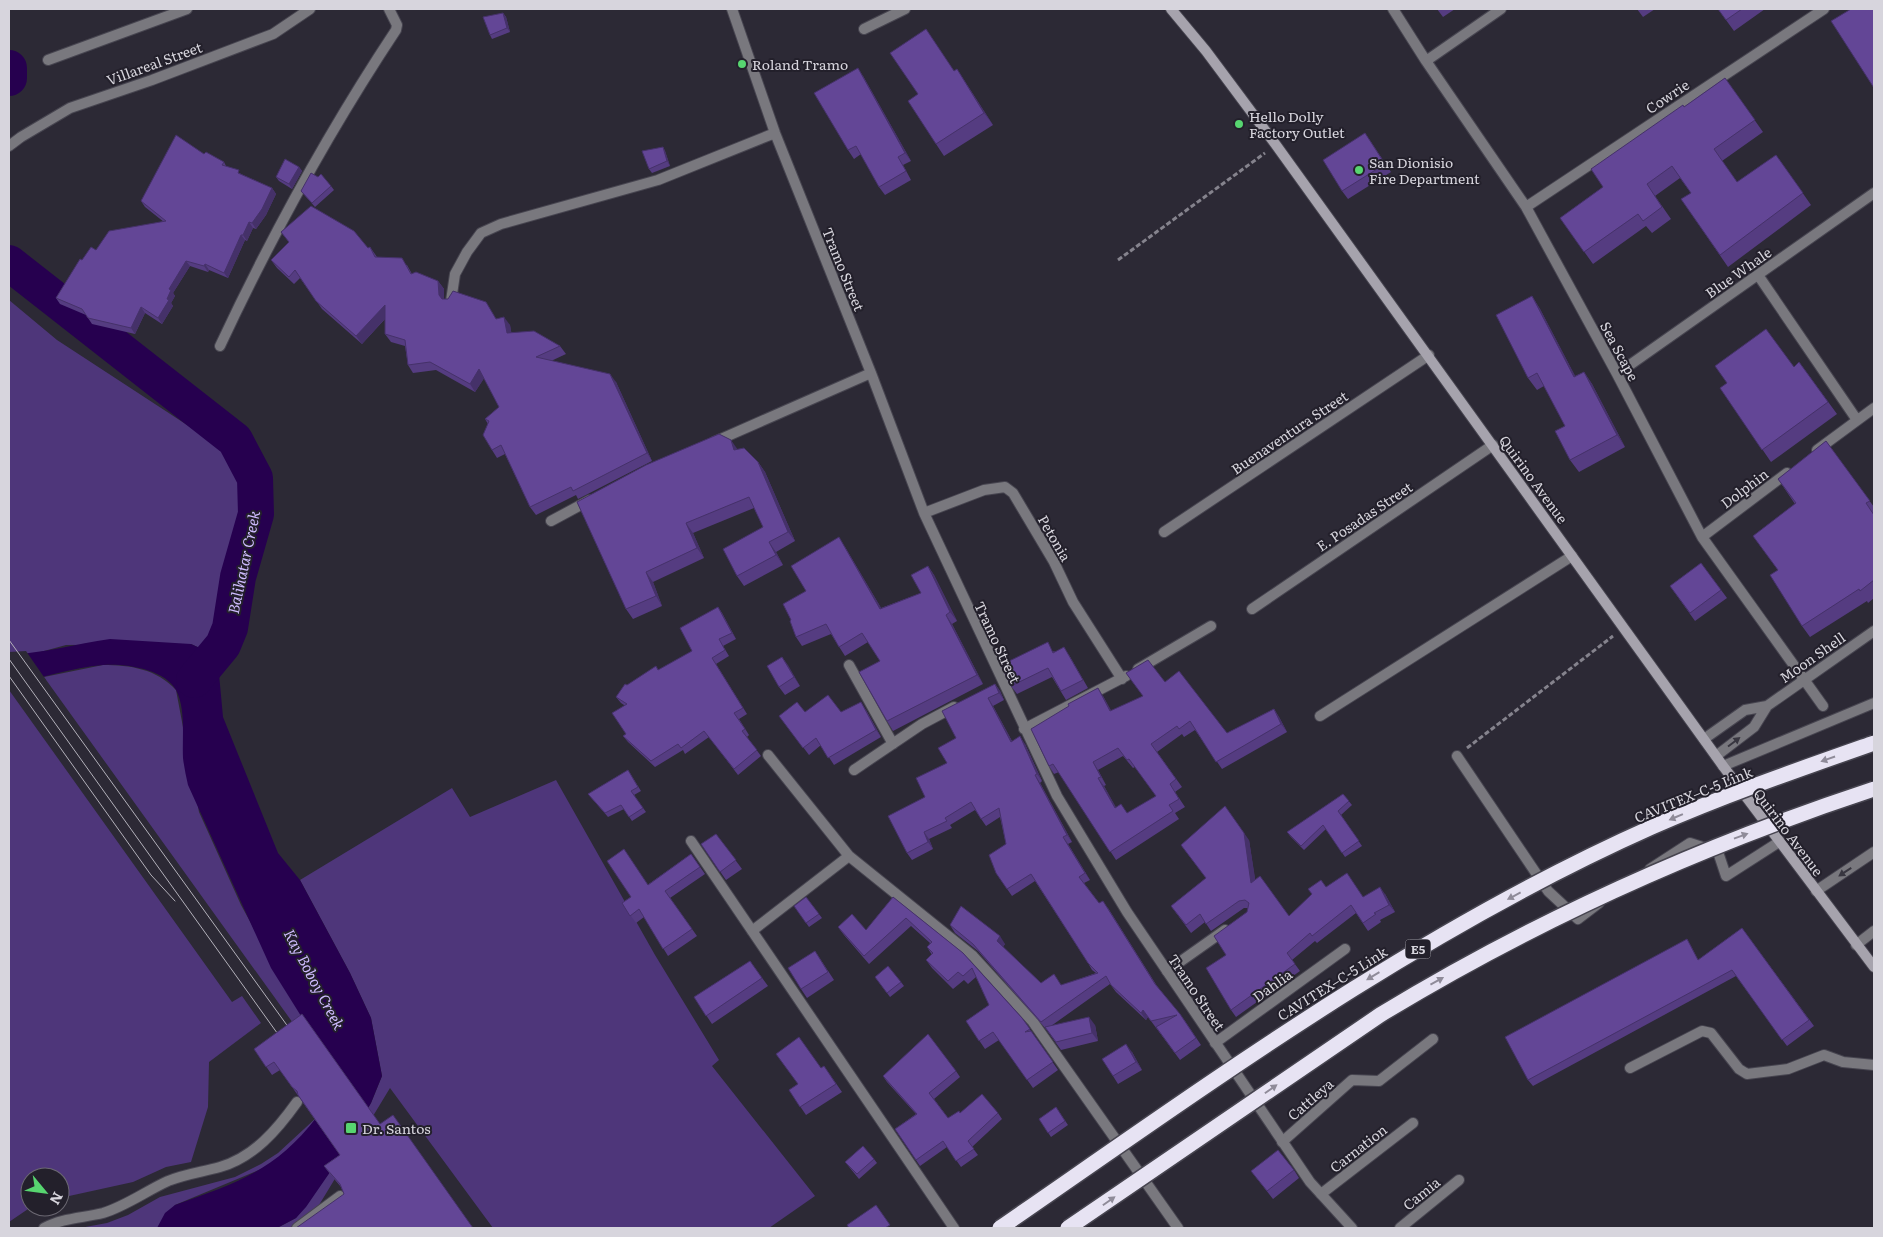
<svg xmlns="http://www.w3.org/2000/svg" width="1883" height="1237" viewBox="0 0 1883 1237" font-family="Literata,serif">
  <rect width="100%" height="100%" fill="#2c2935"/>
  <!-- green -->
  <path fill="#4e367a" d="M9 300 57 340 210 440C223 449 235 459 239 474 247 503 225 600 214 629 211 636 206 642 202 649L191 644 66 645 33 654 9 655Z
    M103 665C130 665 157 669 176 690L199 812 241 905 306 1024 298 1030 44 677Z
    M9 690 232 1002 242 996 261 1023 209 1062 208 1107 191 1162 166 1167 133 1182 60 1198V1177H30L31 1207 9 1222Z
    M556 780 655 955 719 1060 712 1066 815 1196 769 1228H493L390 1088 316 1210 290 1228H277L296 1218 337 1162 371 1103 382 1076 371 1018 350 973 300 880 452 788 470 817Z
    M317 1117 296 1144 266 1167 175 1205 157 1228H80L107 1223 128 1215 160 1197 235 1177 261 1164 278 1153Z"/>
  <!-- water -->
  <path fill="#26004f" d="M110 639 191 644 202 649 219 674 223 717 278 853 300 880 350 973 371 1018 382 1076 371 1103 337 1162 306 1207 296 1218 277 1228H157L165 1213 175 1205C237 1183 275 1171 317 1117L306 1024 271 968 188 785C186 776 184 767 183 758 182 737 186 709 176 690 165 669 124 663 103 665 73 667 39 679 9 685V655C43 653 76 644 110 639Z"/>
  <!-- pier -->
  <path fill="#2c2935" d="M26 651 46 680 9 688V652Z"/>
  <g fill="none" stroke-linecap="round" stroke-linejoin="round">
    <!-- river -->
    <path stroke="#26004f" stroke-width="36" d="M9 68V78
      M9 263 235 440 255 478 256 514 238 577 230 628 223 645 194 680"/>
    <defs>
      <path id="service" d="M1457 756 1548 891 1578 919 1599 903
        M1650 869 1690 843 1718 852 1726 876 1779 842
        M1816 891 1874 852
        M1856 945 1874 931
        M1167 971 1225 930
        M1215 1043 1345 949
        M1630 1068 1702 1031 1711 1033 1739 1069 1747 1074 1788 1069 1824 1055 1843 1062 1874 1065
        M1282 1142 1352 1080 1379 1081 1433 1039
        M1321 1194 1413 1123
        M44 1228C62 1218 83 1218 103 1213 126 1206 146 1191 168 1181 185 1174 202 1172 220 1167 254 1157 277 1130 297 1102
        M297 1228 340 1196
        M1400 1228 1459 1180"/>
      <path id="minor" d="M732 9 775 133 871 373 924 513 1057 796 1127 912 1310 1182 1352 1228
        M1393 9 1426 61 1526 207 1617 374 1702 537 1823 706
        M864 29 905 9
        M48 60 187 9
        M1426 61 1501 9
        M1526 207 1824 9
        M1758 275 1857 420
        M451 301 455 274 467 252 481 233 501 224 658 180 775 133
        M220 346C271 237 329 131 396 30L397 25 389 9
        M1617 374 1874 193
        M714 442 871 373
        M1817 450 1874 408
        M924 513 984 490 1005 487 1013 493 1054 562 1073 602 1122 679
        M551 521 590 500
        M1164 532 1429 355
        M1702 537 1787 473
        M1252 609 1493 445
        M849 665 893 744
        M1138 669 1211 626
        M1320 716 1572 556
        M1024 729 1126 676
        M1704 739 1745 710 1767 706
        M768 755 849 856 973 956 1033 1022 1178 1228
        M1716 756 1754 727 1767 706 1874 631
        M1723 766 1874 703
        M854 770 922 724 954 707
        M691 841 954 1228
        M752 931 849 856"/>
      <path id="tertiary" d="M9 146 21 137 70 108 152 80 273 34 310 9"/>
      <path id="secondary" d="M1171 9 1206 51 1276 145 1723 766 1874 967"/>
    </defs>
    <!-- service casing -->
    <use href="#service" stroke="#474550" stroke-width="12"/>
    <!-- minor casing -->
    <use href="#minor" stroke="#474550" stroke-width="12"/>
    <!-- tertiary casing -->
    <use href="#tertiary" stroke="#474550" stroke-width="12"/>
    <!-- secondary casing -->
    <use href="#secondary" stroke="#474550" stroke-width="12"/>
    <!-- path -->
    <path stroke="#85838d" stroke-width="3" stroke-dasharray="5 2.5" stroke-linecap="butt" d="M1118 260 1265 153
      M1467 748 1613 636"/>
    <!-- service -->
    <use href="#service" stroke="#79787e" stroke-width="10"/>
    <!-- minor -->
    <use href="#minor" stroke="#79787e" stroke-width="10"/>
    <!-- tertiary -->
    <use href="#tertiary" stroke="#79787e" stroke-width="10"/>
    <!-- secondary -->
    <use href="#secondary" stroke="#a6a3ad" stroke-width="10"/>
    <!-- tram -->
    <path stroke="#b3b1ba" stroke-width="1" d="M9 640 294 1035
      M9 659 285 1044
      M9 676 151 875 175 901"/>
    <defs>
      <path id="motorway-bridge" d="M1000 1228C1210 1083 1418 931 1652 827 1725 795 1800 769 1874 743
        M1068 1228 1380 1015C1536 920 1701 846 1874 789"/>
    </defs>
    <!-- motorway-bridge casing -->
    <use href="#motorway-bridge" stroke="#474550" stroke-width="18" stroke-linecap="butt"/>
    <!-- motorway-bridge -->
    <use href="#motorway-bridge" stroke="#e7e3f3" stroke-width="15"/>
  </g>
  <!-- wall -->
  <path fill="#553c81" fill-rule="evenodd" d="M1437 9H1455L1443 17Z
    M1637 9H1655L1643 17Z
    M1718 9H1765L1734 31Z
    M503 13 506 17 510 32 492 39 490 35Z
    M926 29 954 71 957 69 993 125 944 156 936 144Z
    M863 76 911 161 903 165 911 180 885 195 879 187 861 154 854 159 848 150Z
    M1725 78 1763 132 1722 161 1737 182 1776 155 1811 205 1728 267 1681 199 1691 193 1680 178 1655 196 1671 219 1652 233 1646 226 1593 264 1560 218 1603 187 1684 107Z
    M1365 133 1391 172 1348 199 1342 191Z
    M663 147 665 151 670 166 652 173 649 169Z
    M204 154 224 162 226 166 243 175 272 188 276 194 266 215 256 229 253 228 247 241 245 240 228 278 209 270 208 272 190 266 173 293 175 296 171 303 173 306 162 324 145 313 135 334 92 324 86 315 60 304 56 298 82 260 96 250 164 222 145 207 141 201Z
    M299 167 302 171 292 189 279 181 276 177Z
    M331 186 334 190 315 207 301 191Z
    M281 232 368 248 370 247 377 257 407 265 412 274 438 281 444 289V299L497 319 510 325 511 332 560 346 566 354 551 361 616 382 652 461 578 499 576 495 536 515 530 507 505 454 497 458 492 450 488 424 485 419 499 407 484 378 475 392 436 370 413 373 408 365 405 346 391 342 385 334V319L362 344 322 309 300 278 294 284 277 268 271 260 289 242Z
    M1532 296 1540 309 1575 376 1584 372 1592 384 1625 447 1579 472 1570 460 1565 426 1544 386 1537 390 1528 378Z
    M1799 362 1837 414 1771 462 1720 388 1794 367Z
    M1826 441 1874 507V598L1868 603 1867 601 1810 637 1802 626 1778 570 1753 536 1795 504 1778 479Z
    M737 449 758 462 765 472 795 541 776 552 783 565 744 586 737 576 763 527 754 508 693 533 704 558 653 582 662 606 633 619 626 609 577 502Z
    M845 547 881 608 921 593 928 566 934 575 957 621 952 624 983 684 893 731 887 721 880 661 868 642 845 656 831 634 802 646 796 637 791 620 806 591Z
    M1701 563 1727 598 1695 621 1670 586Z
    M718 607 722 613 736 639 723 646 729 656 716 664 747 714 739 719 749 735 747 737 761 756 738 775 709 737 685 754 683 750 655 767 628 742 623 736 626 734 624 705 621 703 616 697 627 685 658 670 692 651Z
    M1054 651 1055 652 1069 655 1088 688 1066 700 1052 677 1017 694 1011 686Z
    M782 657 800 686 785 695 779 687Z
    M1126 673 1165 682 1227 733 1274 709 1279 717 1287 732 1222 769 1195 730 1184 737 1182 734 1157 752 1182 787 1175 792 1185 807 1175 813 1179 819 1116 860 1059 772 1054 774 1049 766 1103 696 1111 711 1143 696ZM1123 756 1133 768 1135 767 1156 796 1128 813 1116 808 1104 786 1106 785 1098 770Z
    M995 684 1000 691 1004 700 993 706 1012 741 1025 744 1042 781 1040 783 1072 842 1068 844 1090 880 1084 883 1099 903 1108 908 1157 986 1185 1021 1201 1045 1180 1060 1148 1017 1146 1020 1116 992 1110 984 1051 1026 1095 1025 1098 1041 1061 1050 1046 1029 978 951 955 933 950 925 1005 944 1003 947 1041 983 1062 985 1096 973 1092 970 1088 963 1035 881 1012 896 996 873 1006 844 1000 817 986 826 975 810 950 825 952 828 929 839 933 849 912 860 907 853 925 797 947 763 956 738Z
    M866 710 881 737 834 765 821 745 809 755 785 723 805 712H841Z
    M628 770 641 791 634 795 646 812 632 821 624 809 608 817 588 794Z
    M1343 794 1352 805 1341 815 1362 846 1345 857 1326 829 1304 850 1290 836 1287 832Z
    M716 834 742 869 726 880 701 844Z
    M1249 840 1255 880 1289 916 1326 887 1363 897 1385 894 1395 912 1380 920 1381 922 1368 931 1356 913 1317 943 1315 941 1292 960 1300 971 1236 1017 1231 1010 1226 955 1247 912 1248 908H1244L1211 931 1205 922 1191 933 1171 906 1206 878 1181 845Z
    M691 854 705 874 670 898 697 936 668 956 644 917 636 923 622 903Z
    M806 897 822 918 809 927 794 906Z
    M893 897 963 953 1022 1018 1058 1070 1033 1088 999 1040 985 1049 966 1021 989 1005 976 977 968 984 964 980 953 989 932 968 926 960 932 955 927 947 930 943 911 926 869 964 844 935 838 927 866 930Z
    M1742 928 1814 1026 1787 1046 1736 976 1533 1086 1528 1080 1687 939 1691 946 1698 960Z
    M815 951 834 980 807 998 801 989Z
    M750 961 768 986 712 1024 694 997Z
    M875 977 901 982 904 986 890 997Z
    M254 1049 380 1124 344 1194 341 1187 330 1174 324 1166 340 1155 280 1070 272 1075Z
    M1132 1052 1142 1070 1118 1084 1113 1076Z
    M824 1066 842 1092 806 1115 789 1090Z
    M956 1071 960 1077 934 1099 948 1118 960 1113H998L1002 1119 972 1147 978 1155 961 1167 947 1147 920 1166 895 1129 916 1114 887 1082 883 1076Z
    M1056 1107 1068 1125 1051 1137 1039 1119Z
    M874 1159 877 1163 859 1179 845 1162Z
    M1294 1170 1299 1178 1273 1199 1251 1171Z"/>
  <!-- shaded-wall -->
  <path fill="#453169" d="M503 13 506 17 510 32 507 28Z
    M858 68 863 76 911 161 905 153Z
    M957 69 965 82 993 125 984 113Z
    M663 147 665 151 670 166 667 161Z
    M299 167 302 171 292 189 289 184Z
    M272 188 276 194 266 215 256 229 252 223Z
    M249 222 253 228 247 241 243 235Z
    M241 235 245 240 228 278 224 273Z
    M186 261 190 266 173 293 175 296 171 303 173 306 162 324 158 318 169 289Z
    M205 264 209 270 208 272 204 266Z
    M438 281 444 289V303L439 295Z
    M1532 296 1540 309 1582 389 1574 377Z
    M385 305 390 313 362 344 356 336Z
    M141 307 145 313 135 334 131 328Z
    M504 317 510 325 513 341 507 333Z
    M479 369 485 377 475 392 470 384Z
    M1584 372 1592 384 1625 447 1617 435Z
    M610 374 616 382 652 461 647 453Z
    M731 440 738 450H734Z
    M758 462 765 472 795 541 788 532Z
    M686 523 693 533 704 558 697 548Z
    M839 537 845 547 887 618 880 609Z
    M769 542 776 552 783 565 776 555Z
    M928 566 934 575 957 621 950 612Z
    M646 572 653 582 662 606 656 596Z
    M718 607 722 613 736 639 732 633Z
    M946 615 952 624 983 684 977 675Z
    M782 657 788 665 800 686 794 677Z
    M995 684 1000 691 1004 700 999 693Z
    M1098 688 1103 696 1116 719 1110 711Z
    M988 698 993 706 1016 749 1011 742Z
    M861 702 866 710 881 737 876 730Z
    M1274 709 1279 717 1287 732 1281 724Z
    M1020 736 1025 744 1042 781 1037 774Z
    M1093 762 1098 770 1106 785 1101 777Z
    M1035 775 1040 783 1072 842 1067 835Z
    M1098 778 1104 786 1121 816 1115 808Z
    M1225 806 1249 840 1257 890 1251 883Z
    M924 832 929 839 933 849 928 842Z
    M1063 837 1068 844 1090 880 1085 873Z
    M1380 887 1385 894 1395 912 1389 905Z
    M1000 936 1005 944 1002 948 997 941Z
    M1143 1010 1148 1017 1146 1020 1141 1013Z
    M1089 1017 1095 1025 1098 1041 1092 1033Z
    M1126 1044 1132 1052 1142 1070 1136 1062Z"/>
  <!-- building -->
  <path fill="#634696" stroke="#453169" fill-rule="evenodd" d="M1718 9H1742L1726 20Z
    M1851 9H1874V88L1831 21Z
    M503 13 507 28 490 35 483 17Z
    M926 29 954 71 957 69 984 113 936 144 908 101 918 94 890 53Z
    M858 68 905 153 898 157 906 171 879 187 856 146 848 150 814 93Z
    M1725 78 1755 120 1714 149 1737 182 1776 155 1803 193 1720 255 1681 199 1691 193 1672 166 1647 184 1662 207 1643 221 1638 214 1584 252 1560 218 1603 187 1591 169 1683 105 1684 107Z
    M1365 133 1385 164 1342 191 1323 160Z
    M176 135 204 154 206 152 224 162 222 165 239 170 238 173 272 188 262 209 252 223 249 222 243 235H241L224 273 205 264 204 266 186 261 169 289 171 290 167 299 169 300 158 318 141 307 131 328 88 318 82 309 56 298 80 259 82 260 91 247 96 250 109 231 166 221 141 201Z
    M663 147 667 161 649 169 642 151Z
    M285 159 299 167 289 184 276 177Z
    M311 173 318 177 321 174 331 186 312 203 301 191Z
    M311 206 354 231 368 248 370 247 375 257 402 258 411 274 416 272 438 281 439 295 442 299H448L453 291 486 302 496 319 504 317 507 333 534 331 560 346 536 357 610 374 647 453 573 491 571 487 530 507 501 445 492 450 483 435 489 421 485 419 499 407 479 369 470 384 430 362 408 365 405 340 385 334V305L356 336 316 301 295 270 289 277 271 260 289 242 281 232Z
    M1532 296 1574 377 1584 372 1617 435 1570 460 1555 431 1565 426 1537 373 1528 378 1496 315Z
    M1766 329 1794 367 1799 362 1828 402 1762 450 1720 388 1727 383 1715 366Z
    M719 434 731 440 734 450 744 448 758 462 788 532 769 542 776 555 737 576 723 549 763 527 749 497 686 523 697 548 646 572 656 596 626 609 577 502 646 465Z
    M1826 441 1870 501 1866 503 1874 515V580L1860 591 1859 589 1802 626 1770 575 1778 570 1753 536 1796 503 1778 479Z
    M839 537 880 609 921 593 911 575 928 566 950 612 946 615 977 675 887 721 859 672 880 661 862 633 839 647 826 624 796 637 790 621 791 620 783 604 806 591 791 566Z
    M1701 563 1721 590 1690 613 1670 586Z
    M718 607 732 633 719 639 725 650 712 658 743 708 734 713 745 729 742 731 757 750 734 769 704 731 681 748 678 744 651 761 623 736 626 734 612 713 627 704 616 697 625 684 627 685 656 666 658 670 692 651 680 628Z
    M1048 642 1053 653 1064 647 1083 680 1061 691 1048 668 1011 686 1001 665Z
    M782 657 794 677 779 687 767 666Z
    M1148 660 1165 682 1179 671 1227 733 1274 709 1281 724 1216 762 1190 721 1179 729 1177 726 1151 744 1176 779 1170 784 1179 799 1169 805 1173 811 1110 852 1053 764 1049 766 1031 729 1069 706 1068 704 1098 688 1110 711 1143 696 1126 673ZM1118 748 1127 760 1129 759 1156 796 1127 813 1121 804 1115 808 1098 778 1101 777 1093 762Z
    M995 684 999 693 988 698 1011 742 1020 736 1037 774 1035 775 1067 835 1063 837 1085 873 1079 877 1099 903 1103 901 1155 984 1180 1014 1196 1038 1175 1053 1156 1027 1177 1015 1151 1021 1143 1010 1141 1013 1111 985 1106 976 1041 1022 973 944 950 925 961 906 1000 936 997 941 1041 983 1054 974 1061 985 1098 973 1088 963 1031 874 1007 889 996 873 989 855 1006 844 999 808 981 819 971 802 945 818 947 821 924 832 928 842 907 853 888 816 925 797 916 778 947 763 938 748 956 738 942 711Z
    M828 695 841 712 861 702 876 730 828 758 816 738 803 748 779 716 797 702 805 712Z
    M628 770 638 787 631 791 643 808 629 817 621 805 605 813 588 794Z
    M1343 794 1349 801 1338 811 1359 841 1342 853 1323 825 1301 846 1287 832Z
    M1225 806 1244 833 1251 883 1260 876 1289 916 1312 894 1308 889 1321 880 1326 887 1347 873 1363 897 1380 887 1389 905 1374 913 1376 914 1363 923 1351 905 1312 936 1310 933 1287 953 1295 964 1231 1010 1206 968 1226 955 1214 936 1247 912 1249 903 1245 900 1239 901 1206 924 1200 914 1186 925 1171 906 1206 878 1181 845Z
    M716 834 736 860 720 872 701 844Z
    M624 849 648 885 691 854 700 867 665 891 692 929 663 949 639 909 630 916 622 903 631 897 607 861Z
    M806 897 819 914 806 923 794 906Z
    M893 897 963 953 1022 1018 1030 1029 1025 1032 1031 1031 1053 1062 1027 1080 993 1032 979 1041 966 1021 989 1005 972 968 963 976 958 972 948 981 926 960 933 953 927 947 932 942 906 918 864 956 838 927 852 914 866 930Z
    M1742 928 1809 1020 1782 1040 1732 970 1528 1080 1505 1037 1687 939 1698 960Z
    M815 951 828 972 801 989 788 968Z
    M750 961 762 978 706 1016 694 997Z
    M888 966 901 982 887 993 875 977Z
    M302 1014 380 1124 393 1115 473 1228H296L344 1194 340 1184 324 1166 340 1155 298 1095 297 1091 292 1087 274 1062 266 1067 254 1049Z
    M1089 1017 1092 1033 1056 1042 1045 1027Z
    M928 1034 956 1071 929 1093 948 1118 959 1111 960 1113 982 1094 998 1113 968 1141 974 1149 956 1161 943 1141 916 1160 895 1129 917 1114 883 1076Z
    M799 1037 821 1068 824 1066 836 1084 800 1107 789 1090 798 1084 776 1054Z
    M1126 1044 1136 1062 1113 1076 1102 1059Z
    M1056 1107 1065 1121 1048 1133 1039 1119Z
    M863 1146 874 1159 857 1174 845 1162Z
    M1278 1150 1294 1170 1267 1191 1251 1171Z
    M876 1205 890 1225 885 1228H849L847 1225Z"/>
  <!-- one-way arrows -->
  <defs><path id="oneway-solid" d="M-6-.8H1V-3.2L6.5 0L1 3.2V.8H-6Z" transform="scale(1.25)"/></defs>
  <g fill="#383640">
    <use href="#oneway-solid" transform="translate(1734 742) rotate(-37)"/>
    <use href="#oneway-solid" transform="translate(1845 872) rotate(147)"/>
  </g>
  <g fill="#8f8b99">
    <use href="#oneway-solid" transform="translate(1828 759) rotate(161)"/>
    <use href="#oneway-solid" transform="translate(1676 817) rotate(157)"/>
    <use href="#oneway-solid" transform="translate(1741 836) rotate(-20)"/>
    <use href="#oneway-solid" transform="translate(1514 896) rotate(152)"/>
    <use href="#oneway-solid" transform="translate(1373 976) rotate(149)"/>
    <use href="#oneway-solid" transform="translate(1437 981) rotate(-29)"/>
    <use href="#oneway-solid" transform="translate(1271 1089) rotate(-35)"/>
    <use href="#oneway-solid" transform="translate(1109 1201) rotate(-35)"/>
  </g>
  <!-- markers -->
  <g fill="#57d570" stroke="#23202b" stroke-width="2">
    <circle cx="742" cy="64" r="5"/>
    <circle cx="1239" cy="124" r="5"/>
    <circle cx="1359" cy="170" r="5"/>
    <rect x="345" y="1122" width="12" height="12" rx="2.5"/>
  </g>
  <g text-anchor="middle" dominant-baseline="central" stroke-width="4" stroke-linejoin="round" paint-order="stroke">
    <!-- shield labels -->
    <rect fill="#23202b" stroke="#a19fa8" stroke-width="1" x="1405.5" y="939.5" width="25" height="19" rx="4"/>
    <g font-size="12" font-weight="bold" fill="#d7d5dd">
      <text x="1418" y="949">E5</text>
    </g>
    <!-- street labels -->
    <g font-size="14" fill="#d7d5dd" stroke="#23202b">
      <text transform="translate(154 63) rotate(-20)">Villareal Street</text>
      <text transform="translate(1667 96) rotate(-34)">Cowrie</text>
      <text transform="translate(844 269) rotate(68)">Tramo Street</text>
      <text transform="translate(1738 272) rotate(-35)">Blue Whale</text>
      <text transform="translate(1620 351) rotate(62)">Sea Scape</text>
      <text transform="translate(1289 432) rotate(-34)">Buenaventura Street</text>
      <text transform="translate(1534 479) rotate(54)">Quirino Avenue</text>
      <text transform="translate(1744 488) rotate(-37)">Dolphin</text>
      <text transform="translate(1364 516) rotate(-34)">E. Posadas Street</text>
      <text transform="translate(1055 538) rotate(60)">Petonia</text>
      <text transform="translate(998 642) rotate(65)">Tramo Street</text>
      <text transform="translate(1812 657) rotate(-35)">Moon Shell</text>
      <text transform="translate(1693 794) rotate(-22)">CAVITEX–C-5 Link</text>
      <text transform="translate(1789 832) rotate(53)">Quirino Avenue</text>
      <text transform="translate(1332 983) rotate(-32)">CAVITEX–C-5 Link</text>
      <text transform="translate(1272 985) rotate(-36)">Dahlia</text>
      <text transform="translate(1197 992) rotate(56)">Tramo Street</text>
      <text transform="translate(1310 1099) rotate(-41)">Cattleya</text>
      <text transform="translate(1358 1148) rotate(-38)">Carnation</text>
      <text transform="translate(1421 1193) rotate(-39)">Camia</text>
    </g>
    <!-- poi labels -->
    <g font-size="14" fill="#d7d5dd" stroke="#23202b" text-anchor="start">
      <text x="752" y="64">Roland Tramo</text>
      <text x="1249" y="116">Hello Dolly<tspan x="1249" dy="16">Factory Outlet</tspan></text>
      <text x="1369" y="162">San Dionisio<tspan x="1369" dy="16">Fire Department</tspan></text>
      <text x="362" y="1128">Dr. Santos</text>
    </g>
    <!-- water labels -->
    <g font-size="15" font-style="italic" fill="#cfbcff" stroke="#23202b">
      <text transform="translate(243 562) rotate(-78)">Balihatar Creek</text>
      <text transform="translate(315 979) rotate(62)">Kay Boboy Creek</text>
    </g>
  </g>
  <!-- border -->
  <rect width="1883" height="1237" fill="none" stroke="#d7d5dd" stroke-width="20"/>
  <!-- north arrow -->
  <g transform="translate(45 1192) rotate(119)"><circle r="24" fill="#23202b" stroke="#6b6872"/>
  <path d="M0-4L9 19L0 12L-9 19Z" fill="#57d570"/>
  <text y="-8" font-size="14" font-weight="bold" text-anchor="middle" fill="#d7d5dd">N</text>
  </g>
</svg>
